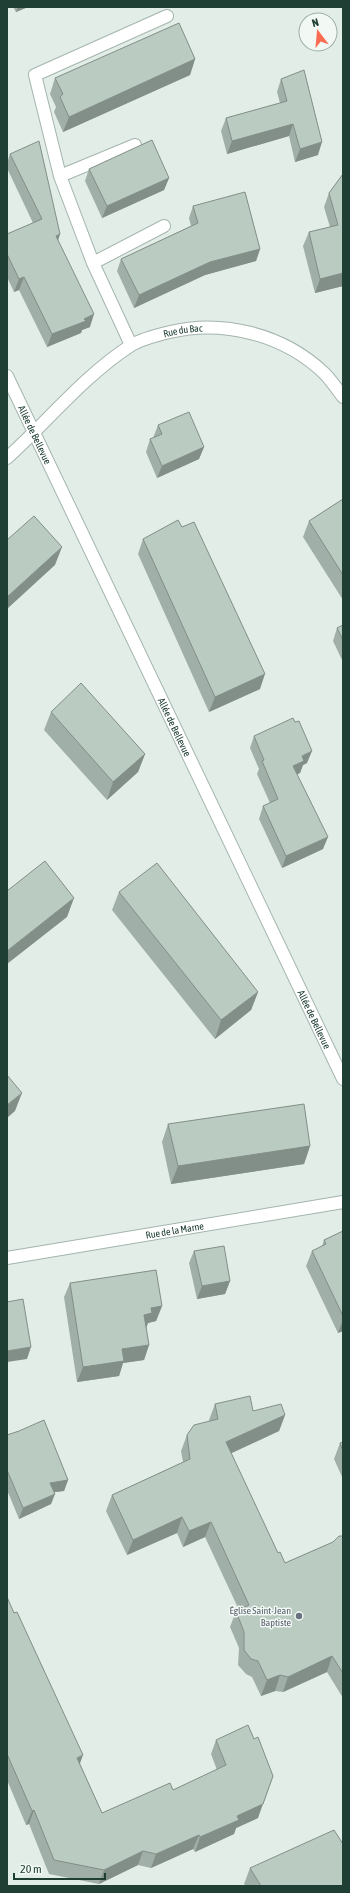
<svg xmlns="http://www.w3.org/2000/svg" width="350" height="1893" viewBox="0 0 350 1893" font-family="'Asap Condensed',sans-serif">
  <rect width="100%" height="100%" fill="#e2ede7"/>
  <g fill="none" stroke-linecap="round" stroke-linejoin="round">
    <defs>
      <path id="service" d="M60 176 135 145
        M93 263 164 226
        M131 345 93 263 60 176 35 75 167 16"/>
      <g id="minor">
        <path id="s1" d="M7 376 343 1079"/>
        <path id="s2" d="M7 458C48 421 84 376 130 346 141 339 157 335 170 332 224 319 284 335 324 373 331 380 337 389 343 397"/>
        <path id="s3" d="M7 1258 343 1202"/>
      </g>
    </defs>
    <!-- service casing -->
    <use href="#service" stroke="#a4b5ae" stroke-width="14"/>
    <!-- minor casing -->
    <use href="#minor" stroke="#a4b5ae" stroke-width="14"/>
    <!-- service -->
    <use href="#service" stroke="#fff" stroke-width="12"/>
    <!-- minor -->
    <use href="#minor" stroke="#fff" stroke-width="12"/>
  </g>
  <!-- wall -->
  <path fill="#a0afa7" d="M13 7H28L16 12Z
    M195 59 190 75 63 132 54 112 56 107 50 94 55 78Z
    M281 79 318 155 295 162 289 136 227 154 221 131 226 118 280 103 277 92Z
    M10 154 60 234 58 240 90 327 82 330 81 333 47 347 19 290 14 292 7 277V234L33 223 7 168V163Z
    M89 169 169 178 164 190 102 218 85 181Z
    M343 174V286L315 293 303 246 309 232 330 227 324 207 329 193Z
    M193 206 260 249 256 261 205 275 134 308 117 271 121 259 191 226 189 218Z
    M158 425 204 447 199 459 157 478 146 452 150 439 153 438Z
    M343 499V600L303 537 309 521Z
    M143 539 260 689 209 712 138 554Z
    M343 625V662L333 641 337 628Z
    M51 712 145 754 138 772 107 800 44 730Z
    M254 736 307 763 303 765 300 773 297 774 323 849 282 868 259 819 263 806 270 803 257 774 259 769 250 748Z
    M119 892 258 992 251 1010 215 1039 112 910Z
    M168 1124 310 1146 304 1164 171 1184 162 1142Z
    M343 1231V1331L338 1333 306 1266 312 1251 322 1246 324 1240Z
    M194 1251 230 1281 225 1294 197 1299 189 1263Z
    M70 1283 162 1306 156 1321 148 1323 146 1328 149 1345 144 1360 123 1363 119 1376 77 1382 64 1297Z
    M215 1404 253 1411 285 1415 279 1431 231 1453 278 1553 285 1563 333 1542 343 1536V1698L327 1672 283 1692 275 1691 261 1696 252 1677 246 1674 238 1665 239 1648 230 1627 236 1611 239 1610 205 1537 183 1547 177 1533 127 1555 106 1511 112 1495 183 1462 181 1451 187 1435 209 1421V1420Z
    M7 1435 68 1480 64 1491 55 1492 51 1504 19 1519 7 1490Z
    M343 1442V1479L334 1459 340 1443Z
    M7 1597 80 1764 102 1813 173 1790 217 1770 211 1754 216 1740 258 1818 236 1828 234 1834 195 1852 193 1849 151 1868 138 1865 99 1884 49 1874 29 1824 26 1825 7 1780Z
    M250 1868 343 1886H246L244 1884Z"/>
  <!-- shaded-wall -->
  <path fill="#828e88" d="M18 7H28L16 12Z
    M195 59 190 75 63 132 69 117Z
    M293 124 289 136 227 154 232 141Z
    M322 142 318 155 295 162 300 149Z
    M169 178 164 190 102 218 107 206Z
    M60 234 56 247V236Z
    M260 249 256 261 205 275 134 308 139 295 210 262Z
    M343 273V286L315 293 320 279Z
    M24 277 19 290 14 292 19 279Z
    M94 314 90 327 82 330 81 333 47 347 52 334Z
    M204 447 199 459 157 478 162 466Z
    M62 547 55 565 7 609V597Z
    M265 674 260 689 209 712 215 697Z
    M312 751 307 763 303 765 300 773 289 778 293 766 302 756Z
    M145 754 138 772 107 800 113 782Z
    M328 837 323 849 282 868 286 856Z
    M74 898 67 917 7 964V951Z
    M258 992 251 1010 215 1039 221 1020Z
    M22 1093 15 1111 7 1118V1105Z
    M310 1146 304 1164 171 1184 178 1166Z
    M230 1281 225 1294 197 1299 202 1286Z
    M162 1306 156 1321 148 1323 146 1328 144 1315 151 1308Z
    M343 1320V1331L338 1333Z
    M149 1345 144 1360 123 1363 119 1376 77 1382 83 1367 122 1349Z
    M31 1347 27 1359 7 1362V1351Z
    M285 1415 279 1431 221 1458 226 1442Z
    M68 1480 64 1491 46 1493 50 1483Z
    M55 1494 51 1504 19 1519 23 1508Z
    M182 1517 177 1533 127 1555 133 1540Z
    M211 1522 205 1537 183 1547 189 1531Z
    M332 1656 327 1672 283 1692 288 1677Z
    M280 1675 275 1691 261 1696 267 1680Z
    M83 1755 78 1769 77 1758Z
    M273 1776 258 1818 236 1828 234 1834 195 1852 200 1837 237 1816Z
    M34 1810 29 1824 26 1825 32 1811Z
    M199 1835 193 1849 151 1868 156 1854Z
    M143 1851 138 1865 99 1884 104 1870Z"/>
  <!-- building -->
  <path fill="#bacbc2" stroke="#828e88" d="M179 23 195 59 69 117 60 97 63 94 55 78Z
    M304 70 322 142 300 149 293 124 232 141 226 118 287 101 281 79Z
    M152 140 169 178 107 206 89 169Z
    M39 141 60 234 56 236 94 314 84 319 86 321 52 334 24 277 19 279 7 254V234L42 219 10 154Z
    M343 174V273L320 279 309 232 338 225 329 193Z
    M245 192 260 249 210 262 139 295 121 259 198 223 193 206Z
    M189 412 204 447 162 466 150 439 162 434 158 425Z
    M343 499V575L309 521Z
    M34 516 62 547 7 597V540Z
    M178 520 182 527 194 522 265 674 215 697 143 539Z
    M343 625V640L337 628Z
    M81 683 145 754 113 782 51 712Z
    M293 718 295 722 299 721 312 751 302 756 304 761 293 766 328 837 286 856 263 806 278 799 262 761 264 760 254 736Z
    M45 861 74 898 7 951V891Z
    M157 863 258 992 221 1020 119 892Z
    M7 1075 22 1093 7 1105Z
    M304 1104 310 1146 178 1166 168 1124Z
    M343 1231V1316L312 1251 326 1244 324 1240Z
    M224 1246 230 1281 202 1286 194 1251Z
    M156 1270 162 1306 151 1308 152 1313 144 1315 149 1345 122 1349 124 1361 83 1367 70 1283Z
    M23 1299 31 1347 7 1351V1302Z
    M250 1396 253 1411 281 1404 285 1415 226 1442 278 1553 280 1552 285 1563 333 1542 339 1536H343V1673L332 1656 288 1677 280 1675 267 1680 258 1661 251 1659 244 1650V1632L236 1611 249 1605 211 1522 189 1531 182 1517 133 1540 112 1495 190 1459 187 1435 194 1425 218 1419 215 1404Z
    M44 1420 68 1480 50 1483 55 1494 23 1508 7 1470V1435L19 1431Z
    M343 1442V1451L340 1443Z
    M7 1597 14 1613 17 1612 83 1755 77 1758 102 1813 170 1783 173 1790 226 1765 216 1740 248 1725 254 1739 258 1737 273 1776 263 1804 237 1816 239 1820 200 1837 199 1835 156 1854 143 1851 104 1870 54 1860 34 1810 32 1811 7 1754Z
    M334 1830 343 1844V1886H261L250 1868Z"/>
  <!-- markers -->
  <circle fill="#6b7280" stroke="#f2f9f5" stroke-width="1.5" cx="299" cy="1616" r="4"/>
  <g text-anchor="middle" dominant-baseline="central" stroke-width="3" stroke-linejoin="round" paint-order="stroke">
    <!-- street labels -->
    <g font-size="10" fill="#203f34" stroke="#f2f9f5">
      <text stroke="none"><textPath href="#s2" startOffset="222">Rue du Bac</textPath></text>
      <text stroke="none"><textPath href="#s1" startOffset="65">Allée de Bellevue</textPath></text>
      <text stroke="none"><textPath href="#s1" startOffset="389">Allée de Bellevue</textPath></text>
      <text stroke="none"><textPath href="#s1" startOffset="713">Allée de Bellevue</textPath></text>
      <text stroke="none"><textPath href="#s3" startOffset="170">Rue de la Marne</textPath></text>
    </g>
    <!-- worship labels -->
    <g font-size="10" fill="#5b616d" stroke="#f2f9f5" text-anchor="end">
      <text x="291" y="1610">Église Saint-Jean<tspan x="291" dy="12">Baptiste</tspan></text>
    </g>
  </g>
  <!-- border -->
  <rect width="350" height="1893" fill="none" stroke="#203f34" stroke-width="16"/>
  <!-- north arrow -->
  <g transform="translate(318 32) rotate(344)"><circle r="19" fill="#f2f9f5" stroke="#9eafa8"/>
  <path d="M0-3L7 15L0 10L-7 15Z" fill="#fa6c52"/>
  <text y="-6" font-size="11" font-weight="bold" text-anchor="middle" fill="#203f34">N</text>
  </g>
  <!-- scale -->
  <path d="M14 1873v6h91v-6" fill="none" stroke="#203f34" stroke-width="2"/>
  <text x="20" y="1873" font-size="12" fill="#203f34" stroke="#f2f9f5" stroke-width="3" paint-order="stroke">20 m</text>
</svg>
